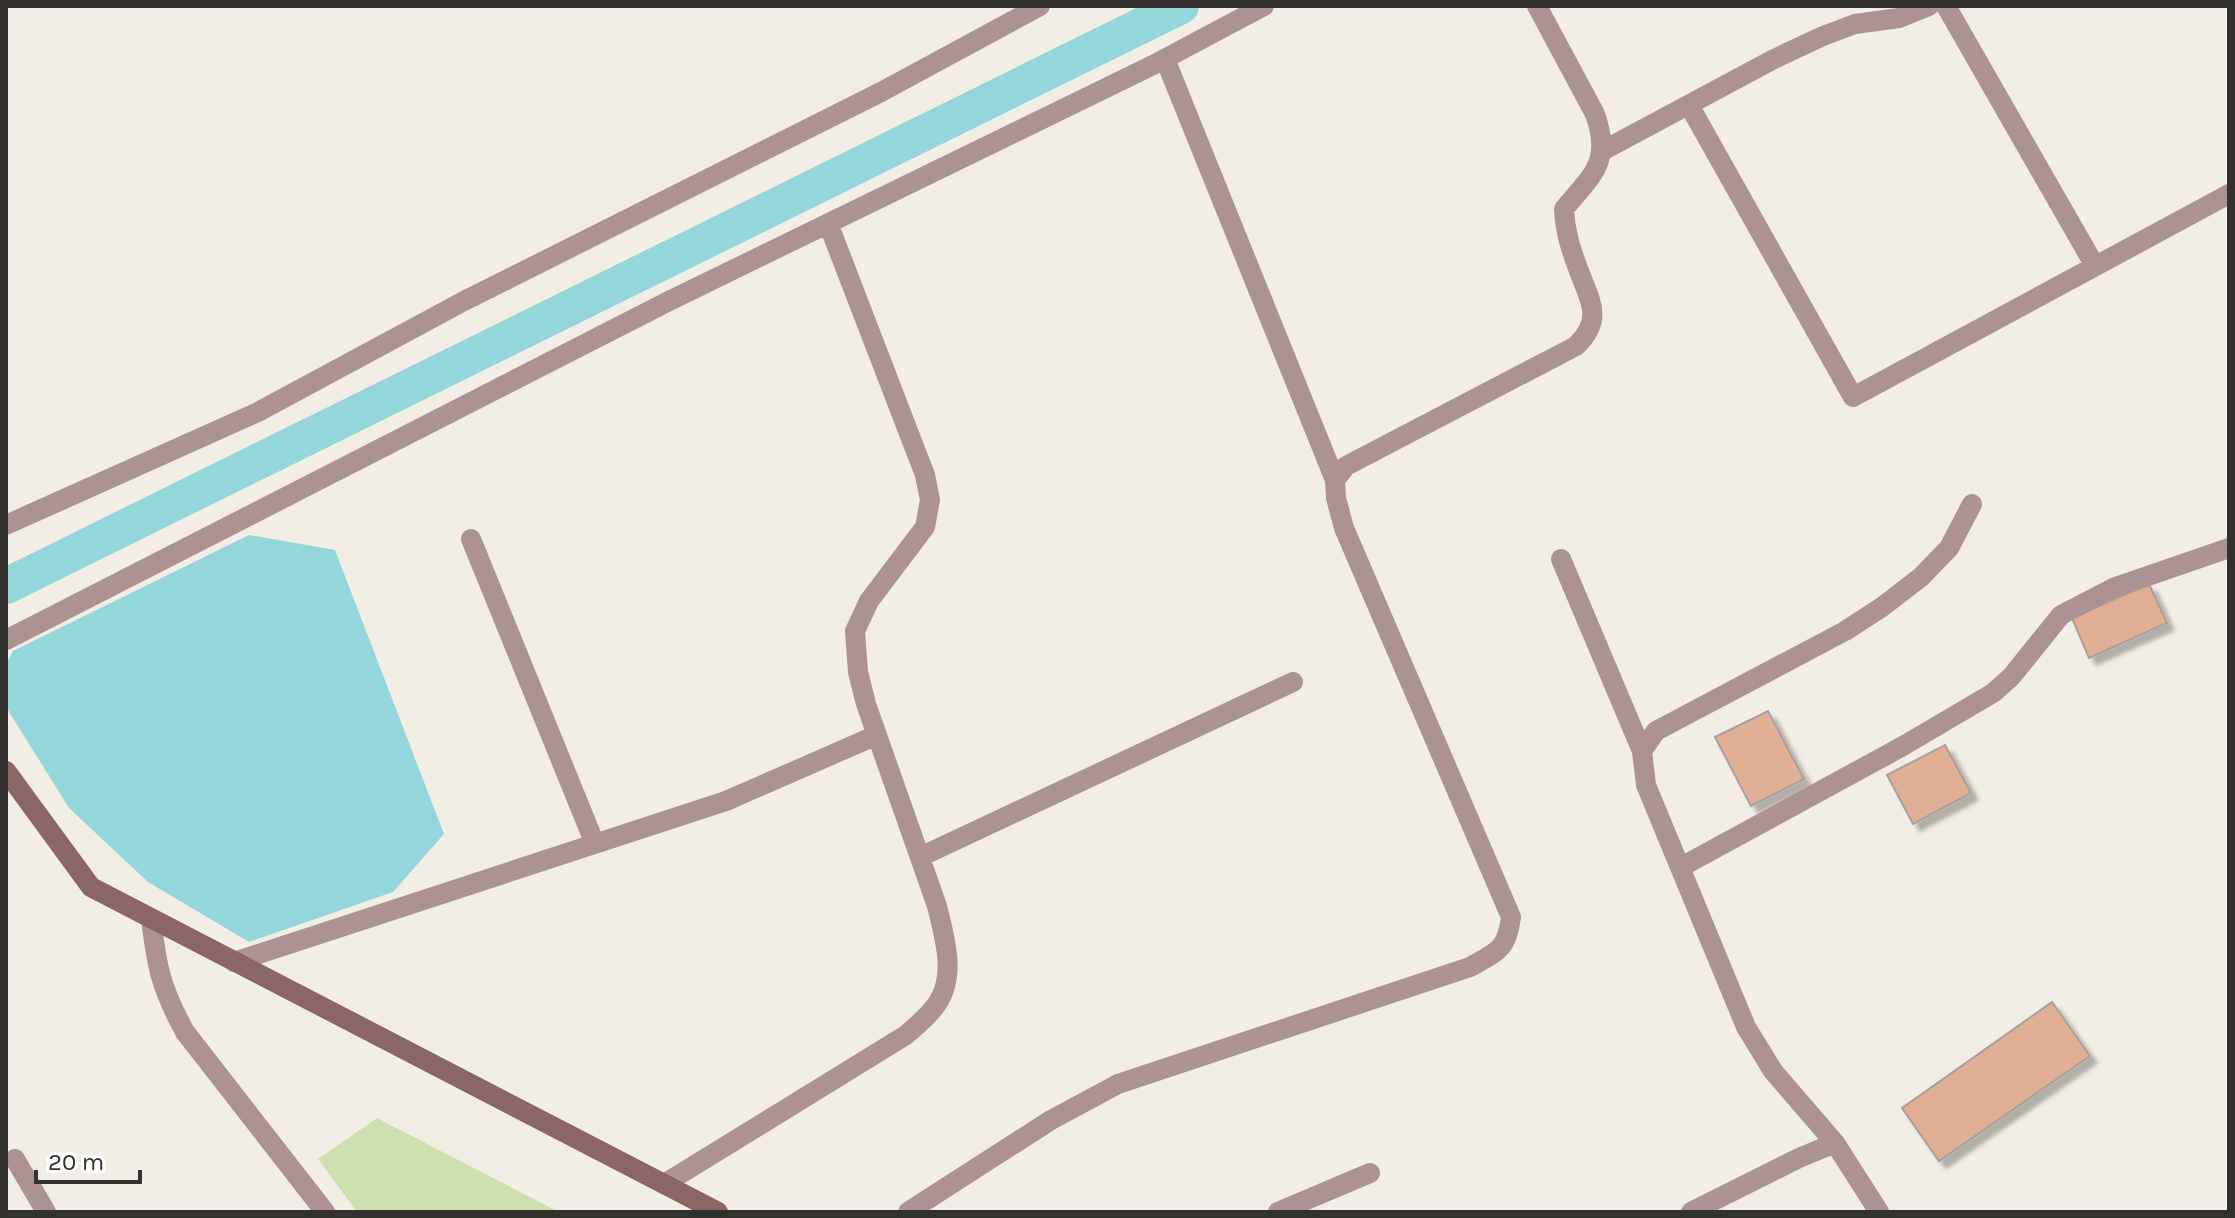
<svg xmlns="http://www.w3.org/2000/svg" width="2235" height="1218" viewBox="0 0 2235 1218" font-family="Karla,sans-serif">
  <defs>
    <filter id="shadow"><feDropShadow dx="7" dy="7" stdDeviation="2" flood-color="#0004"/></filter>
  </defs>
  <rect width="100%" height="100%" fill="#f3eee5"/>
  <!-- green -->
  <path fill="#cedfb0" d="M377 1118 559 1212H357L318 1159Z"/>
  <!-- water -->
  <path fill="#94d7da" d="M249 535 335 550 444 834 393 892 249 942 148 882 69 808 6 707V664L13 651Z"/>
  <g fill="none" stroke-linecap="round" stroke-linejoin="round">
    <!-- canal -->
    <path stroke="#94d7da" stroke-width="36" d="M6 586 1181 6"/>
  </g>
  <!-- building -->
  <path fill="#e1af96" stroke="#a99f9a" stroke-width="2" filter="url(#shadow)" d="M2149 584 2167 623 2089 658 2072 618Z
    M1768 711 1804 779 1751 806 1715 737Z
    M1945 745 1971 793 1913 824 1887 775Z
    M2052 1002 2090 1056 1939 1161 1902 1108Z"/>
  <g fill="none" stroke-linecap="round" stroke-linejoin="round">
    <!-- service -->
    <path stroke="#ac9292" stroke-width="20" d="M1165 59 1335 480"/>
    <!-- minor -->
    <path stroke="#ac9292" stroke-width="20" d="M1946 6 2095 266
      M1689 105 1853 397 2229 194
      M1604 150 1774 59 1823 36 1855 24 1899 18 1929 6
      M6 525 258 412 464 301 881 92 1040 6
      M471 539 595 844
      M1561 559 1642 751
      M6 640 669 301 1153 65 1264 6
      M920 857 1293 682
      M1681 867 1903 746 1993 693 2011 677 2061 615 2113 588 2229 548
      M151 919C157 968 161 988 185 1032L325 1212
      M234 962 726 801 877 735
      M15 1159 46 1212
      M664 1184 906 1035C915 1027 925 1019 933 1009 958 980 945 939 937 906L866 704 858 672 855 631 869 601 925 527 930 500 925 475 828 223
      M908 1212 1051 1120 1118 1084 1470 967C1497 952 1507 950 1511 917L1344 528 1336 498 1335 480 1346 466 1576 346C1604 319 1590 301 1579 271 1571 250 1565 232 1564 209 1593 174 1612 162 1595 114L1537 6
      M1278 1212 1370 1173
      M1691 1212 1799 1158 1835 1143
      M1879 1212 1835 1143 1773 1071 1746 1027 1646 785 1642 751 1656 731 1845 631 1882 607 1921 577 1949 548 1972 504"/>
    <!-- secondary -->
    <path stroke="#8a6666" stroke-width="20" d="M6 771 91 887 718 1212"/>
  </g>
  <!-- border -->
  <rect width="2235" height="1218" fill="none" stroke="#33312e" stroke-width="16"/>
  <!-- scale -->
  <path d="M36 1170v12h104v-12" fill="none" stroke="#33312e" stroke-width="4"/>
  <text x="48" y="1170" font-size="24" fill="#33312e" stroke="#ffffff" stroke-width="6" paint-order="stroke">20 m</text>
</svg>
